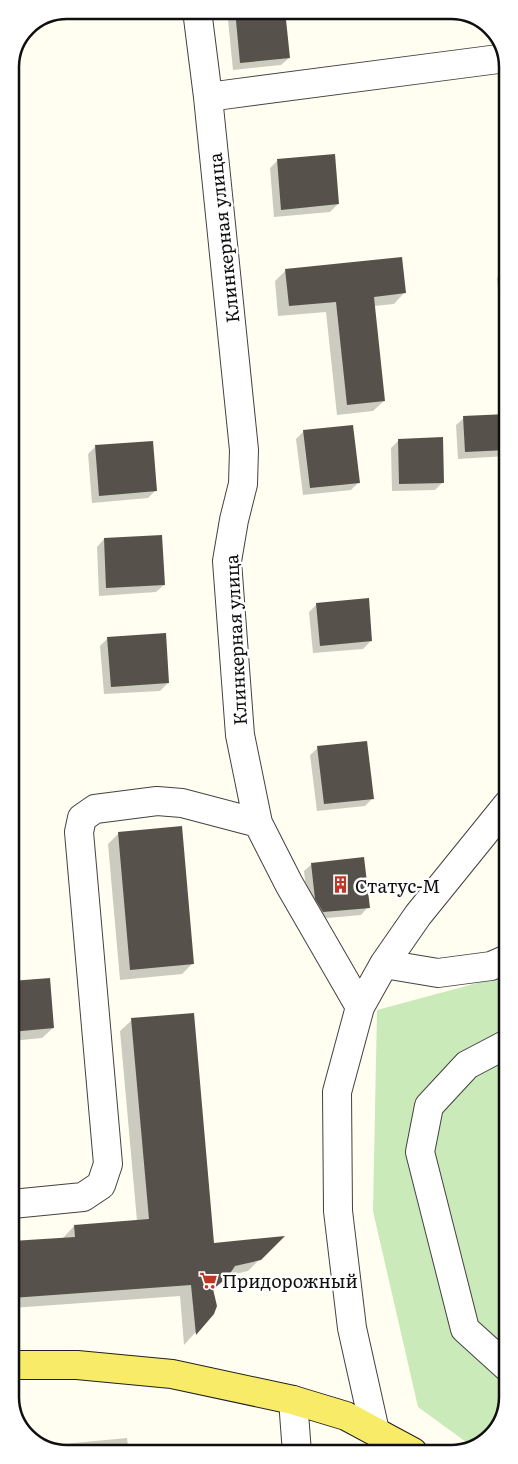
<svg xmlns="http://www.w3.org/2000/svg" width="518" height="1464" viewBox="0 0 518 1464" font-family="Literata,serif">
  <rect width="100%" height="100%" fill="#fffef0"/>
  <!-- green -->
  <path fill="#cbeab9" d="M507 975 508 1397 496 1432 473 1447 418 1407 373 1211 377 1010Z"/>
  <!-- shadow -->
  <path fill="#0003" d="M227 10H283L289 58 281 65 233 70Z
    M277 161 338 204 330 212 274 217 270 168Z
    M285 271 404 293 394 304 374 306 384 401 373 411 337 415 326 312 278 316 275 281Z
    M504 271H506V326H501L497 278Z
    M507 415V456L458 459 456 425 464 418Z
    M304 431 359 482 351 490 303 495 296 439Z
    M399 440 443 482 435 490 392 491 391 448Z
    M95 447 156 490 148 498 92 503 88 454Z
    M104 539 164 585 156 592 99 596 97 547Z
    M317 604 371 641 363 649 313 653 309 612Z
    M108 638 168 683 160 691 104 694 100 646Z
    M318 748 373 798 365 806 317 811 310 755Z
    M119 833 192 964 182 974 120 980 108 844Z
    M312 864 368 907 361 915 316 919 308 907 304 871Z
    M11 983 53 1028 42 1038 11 1041Z
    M132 1020 213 1244 282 1237 248 1271 227 1276 212 1291 213 1313 184 1345 180 1296 12 1308V1242L62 1239 74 1226 137 1221 120 1031Z
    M127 1438 129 1454H63L42 1446Z"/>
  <!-- building -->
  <path fill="#57514b" d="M235 10H285L290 58 240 63Z
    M335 154 339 204 281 210 277 159Z
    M402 257 406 293 374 297 385 401 347 405 336 302 289 306 285 269Z
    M507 414V450L465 452 463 416Z
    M353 425 360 483 310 488 303 430Z
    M443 437 444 483 399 484 398 439Z
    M153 441 157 491 99 496 95 445Z
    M162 535 165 585 106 588 104 538Z
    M369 598 372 641 320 646 316 603Z
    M166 633 169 683 111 687 107 637Z
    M367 741 374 799 324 804 317 746Z
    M182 826 194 964 130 970 118 832Z
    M364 857 370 908 323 912 315 899 311 863Z
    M50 978 54 1028 11 1032V981Z
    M194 1013 214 1243 285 1236 261 1260 235 1266 227 1278 213 1289 217 1306 214 1314 196 1335 191 1285 12 1298V1241L75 1237 74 1225 149 1219 131 1018Z"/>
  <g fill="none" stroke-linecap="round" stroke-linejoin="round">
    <defs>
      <path id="minor" d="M197 10 208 97 244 450 243 484 234 520 227 561 240 735 258 823 289 884 360 1007
        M208 97 506 58
        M384 964 438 973 491 966 507 959
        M507 1044 467 1065 429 1106 420 1152 465 1329 508 1368
        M12 1204 83 1197 101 1185 108 1164 79 832 82 818 95 809 157 801 182 803 258 823
        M293 1400 297 1453
        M375 1431 352 1328 338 1211 337 1092 360 1007 384 964 418 915 507 805"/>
      <path id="major" d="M12 1365H77L172 1374 293 1400 346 1416 413 1452"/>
    </defs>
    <!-- minor casing -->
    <use href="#minor" stroke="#424242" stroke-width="30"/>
    <!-- major casing -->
    <use href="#major" stroke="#202020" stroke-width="30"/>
    <!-- minor -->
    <use href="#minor" stroke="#fff" stroke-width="28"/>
    <!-- major -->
    <use href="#major" stroke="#f8eb67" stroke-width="28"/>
  </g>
  <!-- icons -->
  <defs>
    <symbol id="building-bare" viewBox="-9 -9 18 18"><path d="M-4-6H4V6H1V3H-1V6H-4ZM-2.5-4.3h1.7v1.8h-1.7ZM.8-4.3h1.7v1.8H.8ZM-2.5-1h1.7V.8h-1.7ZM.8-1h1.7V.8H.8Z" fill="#c03526" stroke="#fff" stroke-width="2.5" paint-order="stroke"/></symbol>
    <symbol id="supermarket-bare" viewBox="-9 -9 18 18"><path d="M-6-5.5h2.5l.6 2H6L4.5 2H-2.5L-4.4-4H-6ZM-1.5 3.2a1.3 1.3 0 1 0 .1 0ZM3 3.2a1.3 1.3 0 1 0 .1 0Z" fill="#c03526" stroke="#fff" stroke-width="2.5" paint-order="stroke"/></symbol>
  </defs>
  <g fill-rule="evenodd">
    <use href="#building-bare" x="328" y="872" width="25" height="25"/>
    <use href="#supermarket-bare" x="196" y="1268" width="25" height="25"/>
  </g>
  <g text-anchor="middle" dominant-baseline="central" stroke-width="5" stroke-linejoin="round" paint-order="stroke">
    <!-- street labels -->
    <g font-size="18" fill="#0f0f0f" stroke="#fff">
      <text transform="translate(223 238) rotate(-96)">Клинкерная улица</text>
      <text transform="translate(235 640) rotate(-93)">Клинкерная улица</text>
    </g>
    <!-- poi labels -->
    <g font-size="18" fill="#0f0f0f" stroke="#fff" text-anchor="start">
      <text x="355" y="885">Статус-М</text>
      <text x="222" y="1280">Придорожный</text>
    </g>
  </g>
  <!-- crop -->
  <path d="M0 0H518V1464H0ZM67 19H451A48 48 0 0 1 499 67V1397A48 48 0 0 1 451 1445H67A48 48 0 0 1 19 1397V67A48 48 0 0 1 67 19Z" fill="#fff" fill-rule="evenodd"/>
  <path fill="none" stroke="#0f0f0f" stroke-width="2.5" d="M67 19H451A48 48 0 0 1 499 67V1397A48 48 0 0 1 451 1445H67A48 48 0 0 1 19 1397V67A48 48 0 0 1 67 19Z"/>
</svg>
